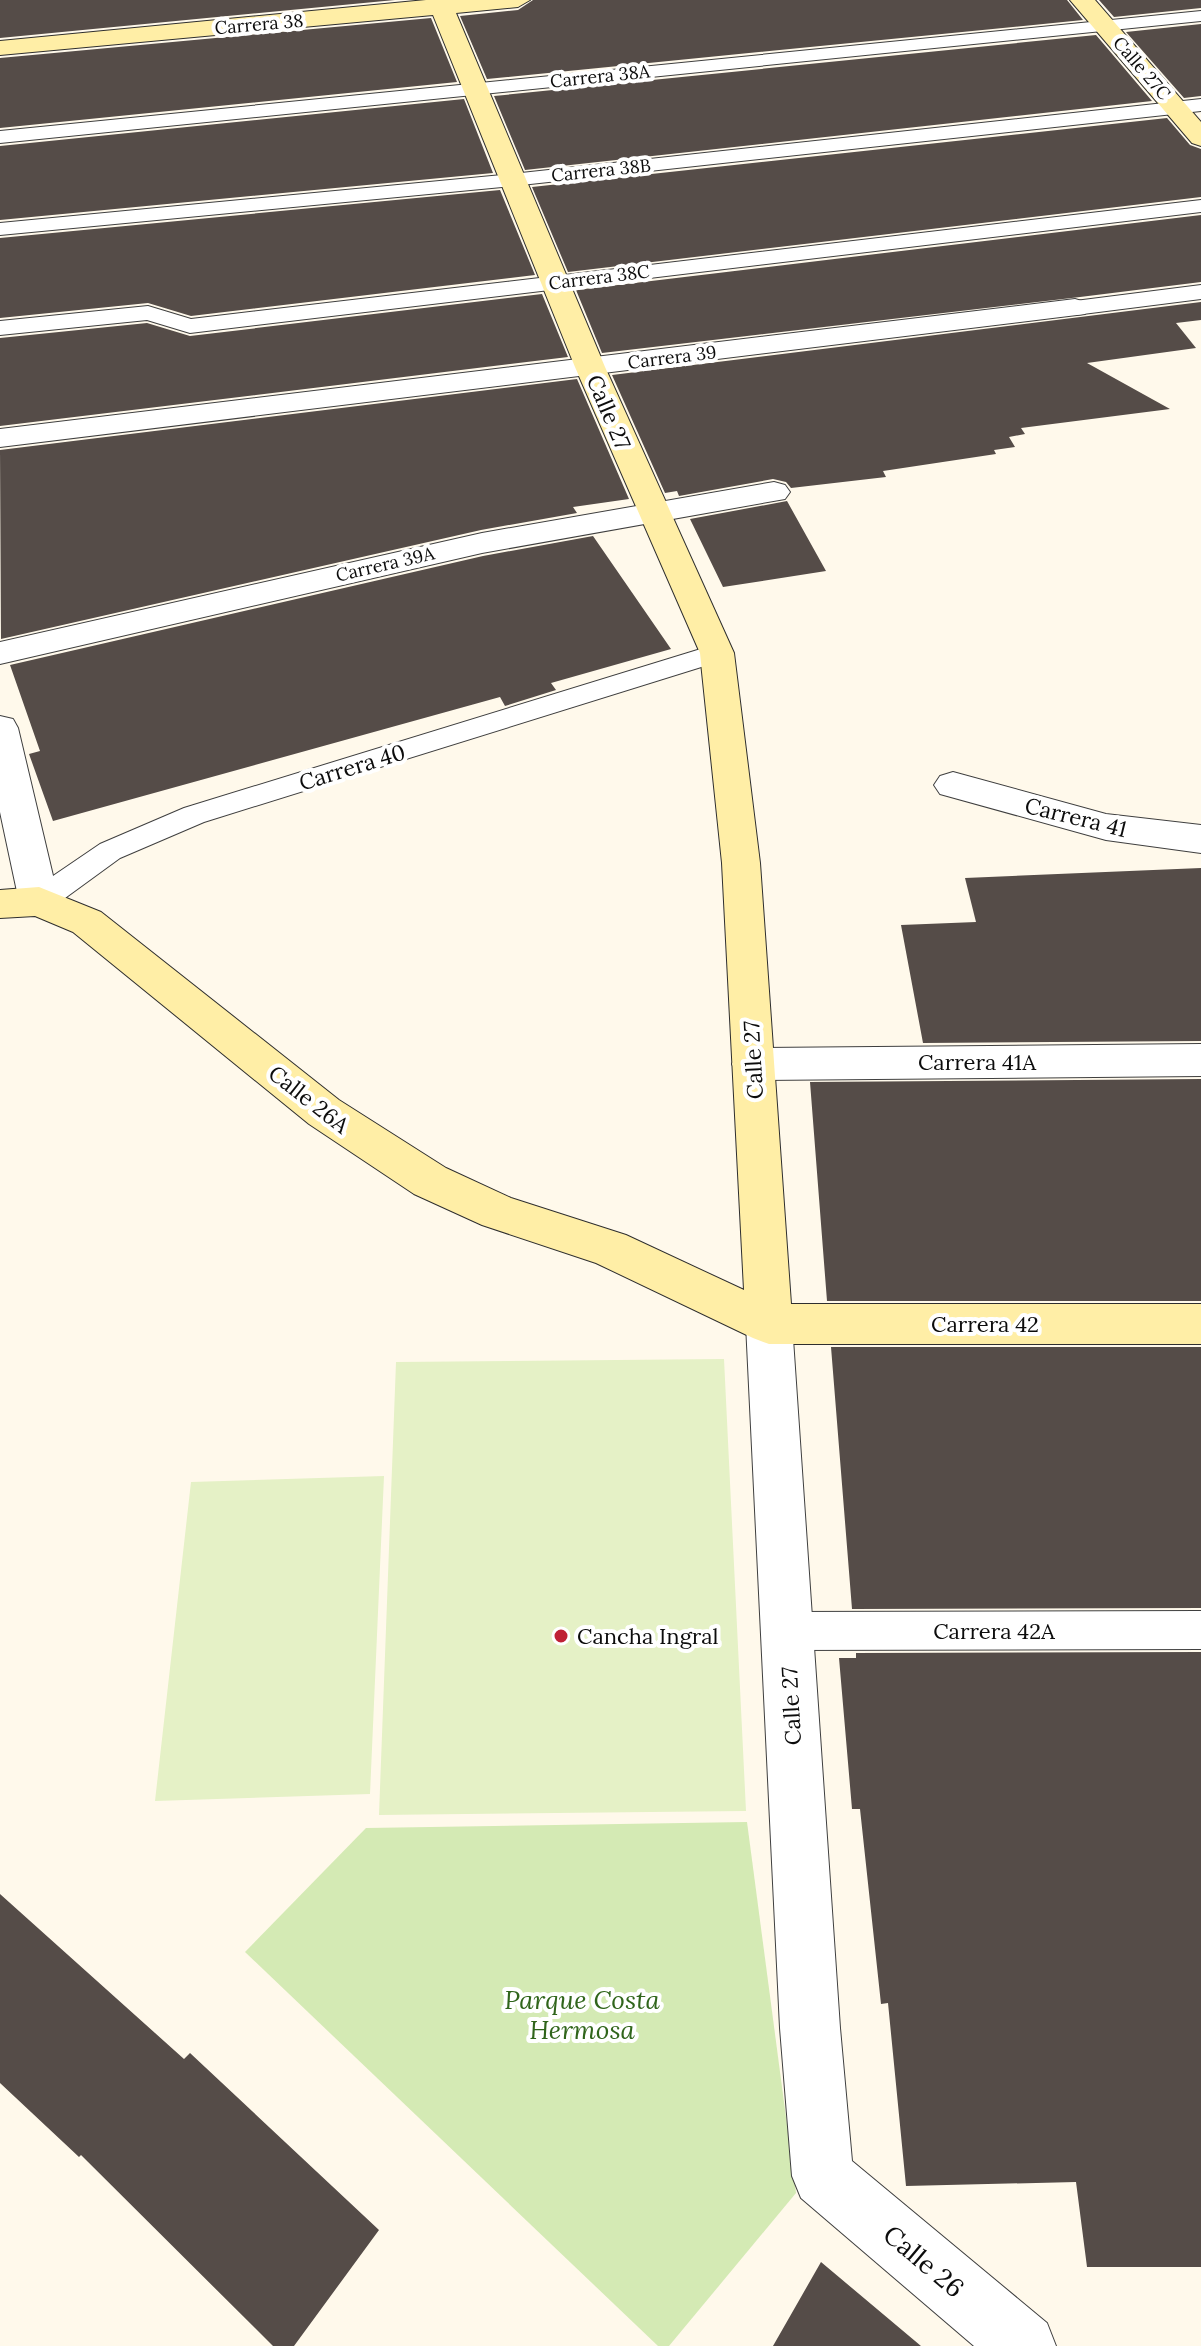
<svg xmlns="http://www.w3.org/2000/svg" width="1201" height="2346" viewBox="0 0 1201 2346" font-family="Lora,serif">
  <rect width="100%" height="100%" fill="#fff9eb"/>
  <!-- green -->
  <path fill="#d4eab4" d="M747 1822 796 2193 669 2346H658L245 1952 366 1828Z"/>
  <!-- pitch -->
  <path fill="#e5f1c6" d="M724 1359 746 1811 379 1815 396 1362Z
    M384 1476 370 1794 155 1801 191 1482Z"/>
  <!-- building -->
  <path fill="#554c48" d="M0 0H395L0 38Z
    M533 0H1067L1083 20 487 79 460 16 518 10Z
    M1099 0H1201V8L1114 17Z
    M431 18 457 82 0 128V58Z
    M1201 24V96L1184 98 1126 32Z
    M1096 35 1152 101 525 170 494 96Z
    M464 99 493 173 0 220V146Z
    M1167 118 1190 145 1201 149V197L568 272 532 187Z
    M500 190 535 275 191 316 148 303 0 318V238Z
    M1201 215V282L1080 297 602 353 576 290Z
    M542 294 568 357 0 426V338L147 323 190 336Z
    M1201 302V320L1176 323 1196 348 1087 363 1170 409 1021 428 1025 434 1009 437 1015 447 994 450 996 454 883 471 886 477 791 488 786 482 773 479 679 496 677 491 665 493 612 375Z
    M577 379 629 499 573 507 577 513 481 530 1 639 0 450Z
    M787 501 826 571 723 587 690 519Z
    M593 536 671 649 551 683 556 690 505 706 500 697 53 821 29 754 40 751 10 665 483 556Z
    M1201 868V1041L923 1043 901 925 976 922 965 878Z
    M1201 1079V1301H827L810 1082Z
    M831 1347H1201V1608L852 1609Z
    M1201 1652V2267H1087L1076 2182 906 2186 888 2003 881 2004 860 1809H852L839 1658H856V1653Z
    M0 1894 184 2059 190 2053 379 2230 294 2346H273L81 2155 79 2157 0 2083Z
    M821 2262 921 2346H773Z"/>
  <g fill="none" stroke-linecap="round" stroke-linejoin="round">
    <defs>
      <path id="lane" d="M1201 11V21L0 143V131Z
        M1201 99V111L512 186 0 235V223L512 174Z
        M1201 200V212L190 333 147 320 0 335V321L148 306 191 319Z
        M1201 285V299L1075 315 1064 308 1075 301Z
        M717 644 727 647 730 653 727 659 204 822 120 858 50 909 39 912 28 909 24 901 28 893 100 844 184 808Z
        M1201 1611V1649L786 1650 772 1645 766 1631 772 1617 786 1612Z"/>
      <path id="street" d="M1075 299 1085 302 1089 308 1085 314 0 447V429Z
        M774 482 785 485 790 492 785 499 482 553 0 664V642L482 533Z
        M0 716 13 719 18 728 59 901 53 911 39 915 25 911 19 901 0 812Z
        M953 772 1106 814 1201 825V853L1106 840 940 794 934 785 940 776Z
        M1201 1044V1076L753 1080 738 1076 732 1064 738 1052 753 1048Z
        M769 1304 785 1310 792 1324 840 2028 852 2161 1047 2323 1056 2346H974L801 2198 792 2176 780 2028 746 1324 753 1310Z"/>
      <path id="secondary" d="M426 0H530L518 7 456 13 605 367 734 653 760 863 791 1304H1201V1344H769L753 1338 596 1263 482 1225 414 1194 309 1124 73 932 35 916 0 918V890L39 887 101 912 339 1100 446 1168 511 1198 626 1235 744 1290 722 863 700 653 575 367 433 15 0 55V41Z
        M1070 0H1095L1201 122V146L1192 143Z"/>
    </defs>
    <!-- lane casing -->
    <use href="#lane" stroke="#3f3f3f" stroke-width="2"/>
    <!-- street casing -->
    <use href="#street" stroke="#3f3f3f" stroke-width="2"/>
    <!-- secondary casing -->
    <use href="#secondary" stroke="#2e2e2e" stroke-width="2"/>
    <!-- lane -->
    <use href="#lane" fill="#fff" fill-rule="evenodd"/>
    <!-- street -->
    <use href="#street" fill="#fff" fill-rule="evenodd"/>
    <!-- secondary -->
    <use href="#secondary" fill="#ffeea6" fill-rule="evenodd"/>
  </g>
  <!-- markers -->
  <circle fill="#bf2135" stroke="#fff" stroke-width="3" cx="561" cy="1636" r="8"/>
  <g text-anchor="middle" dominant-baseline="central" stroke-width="8" stroke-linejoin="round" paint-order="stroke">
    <!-- far-street labels -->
    <g font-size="18" fill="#0c0c0c" stroke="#fff">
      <text transform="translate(259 24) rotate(-5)">Carrera 38</text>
      <text transform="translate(1142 68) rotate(49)">Calle 27C</text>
      <text transform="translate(600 76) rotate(-6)">Carrera 38A</text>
      <text transform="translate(601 170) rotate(-6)">Carrera 38B</text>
      <text transform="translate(599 277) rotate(-7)">Carrera 38C</text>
      <text transform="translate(672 357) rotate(-7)">Carrera 39</text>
      <text transform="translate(385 564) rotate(-13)">Carrera 39A</text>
    </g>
    <!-- street labels -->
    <g font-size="22" fill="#0c0c0c" stroke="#fff">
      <text transform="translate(609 412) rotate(67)">Calle 27</text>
      <text transform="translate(352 767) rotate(-17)">Carrera 40</text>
      <text transform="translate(1076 817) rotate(14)">Carrera 41</text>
      <text transform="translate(753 1060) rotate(-93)">Calle 27</text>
      <text x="977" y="1062">Carrera 41A</text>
      <text transform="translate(309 1099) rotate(38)">Calle 26A</text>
      <text x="985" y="1324">Carrera 42</text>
      <text x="994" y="1631">Carrera 42A</text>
      <text transform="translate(791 1706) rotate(-93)">Calle 27</text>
    </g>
    <!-- poi labels -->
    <g font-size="22" fill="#0c0c0c" stroke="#fff" text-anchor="start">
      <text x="577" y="1636">Cancha Ingral</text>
    </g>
    <!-- near-park labels -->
    <g font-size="26" font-style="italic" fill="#30651b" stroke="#fff">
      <text x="582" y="1999">Parque Costa<tspan x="582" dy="30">Hermosa</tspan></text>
    </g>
    <!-- near-street labels -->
    <g font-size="26" fill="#0c0c0c" stroke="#fff">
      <text transform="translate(924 2261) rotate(40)">Calle 26</text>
    </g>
  </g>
</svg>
